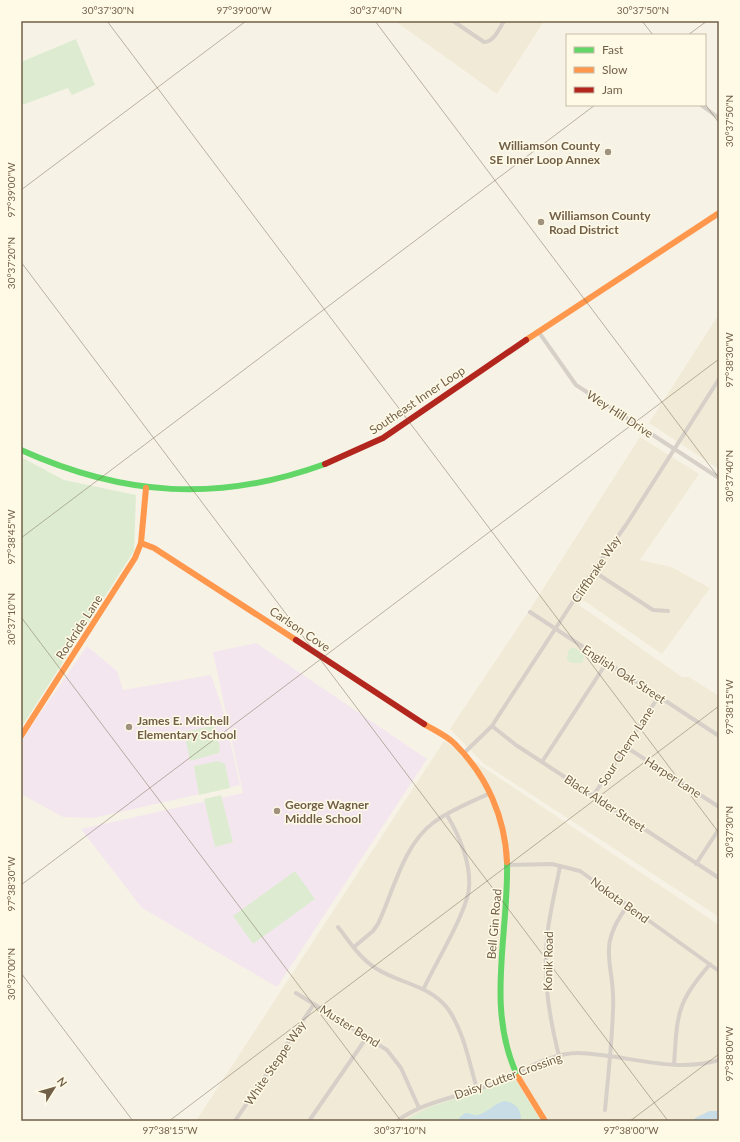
<svg xmlns="http://www.w3.org/2000/svg" width="740" height="1142" viewBox="0 0 740 1142" font-family="Lato,sans-serif">
  <rect width="100%" height="100%" fill="#f6f2e6"/>
  <!-- residential -->
  <path fill="#f1ead6" d="M395 21H544L497 94Z
    M719 314V469L649 423Z
    M640 437 699 474 640 560 671 567 710 588 662 654 583 600 579 605 682 677H689L719 696V917L483 763 450 729 527 614Z
    M444 741 719 925V1121H196Z"/>
  <!-- education -->
  <path fill="#f4e6ef" d="M256 643 427 759 277 987 142 908 81 829 243 793 213 652Z
    M87 646 117 671 123 690 211 675 224 713 240 785 93 818 63 817 21 794V741Z"/>
  <!-- green -->
  <path fill="#ddecd1" d="M76 39 95 85 72 95 68 88 22 105 21 62Z
    M21 457 64 480 136 495 134 551 21 728Z
    M571 648H575L585 655 582 663H571L567 660 568 651Z
    M212 726 215 728 220 749 219 753 190 761 184 732Z
    M218 761 225 764 230 788 199 795 194 766Z
    M221 795 233 842 215 847 204 799Z
    M295 871 315 899 253 944 233 916Z
    M512 1080 516 1081 541 1121H403L430 1107Z"/>
  <!-- water -->
  <path fill="#c8dde5" d="M505 1101C517 1104 521 1109 521 1121H459V1118L465 1113C470 1113 474 1116 478 1115 489 1112 494 1103 505 1101Z"/>
  <g fill="none" stroke-linecap="round" stroke-linejoin="round">
    <!-- river -->
    <path stroke="#c8dde5" stroke-width="8" d="M698 1121 710 1115H719"/>
    <!-- street -->
    <path stroke="#d7d0c9" stroke-width="4" d="M453 21 484 42C494 42 499 29 504 21
      M701 105 719 118
      M538 331 576 385 719 478
      M593 571 653 610 668 611
      M530 612 719 736
      M492 726 516 745 719 878
      M626 747 719 807
      M464 753 492 726 497 718 593 571 626 525 719 379
      M542 762 607 662
      M593 796 659 696
      M696 864 719 829
      M508 865 552 864 580 871 719 971
      M338 927C350 942 360 959 377 969 401 984 430 985 448 1009 464 1032 469 1062 477 1089
      M354 947 373 931 378 924C393 892 404 844 433 823 450 810 472 802 490 793
      M424 988C435 964 467 912 469 888 471 862 460 837 447 815
      M296 993 387 1050 401 1068 419 1108
      M559 1056C549 1016 543 978 547 938 549 914 556 889 560 866
      M674 1064C676 1042 675 1017 686 997 692 985 701 975 710 964
      M605 1110C608 1077 612 1043 613 1010 616 963 594 950 628 905
      M235 1121 314 1004
      M309 1121 367 1037
      M397 1121C424 1101 459 1097 490 1085 518 1075 546 1053 578 1053 624 1054 673 1074 719 1060"/>
    <!-- fast -->
    <path stroke="#63d668" stroke-width="6" d="M21 450C123 496 218 503 325 464
      M507 862C509 934 485 1009 518 1077"/>
    <!-- slow -->
    <path stroke="#ff974d" stroke-width="6" d="M526 340 719 213
      M141 543 154 548 296 640
      M424 724C434 730 447 736 455 744 487 776 505 817 507 862
      M21 736 135 558 141 543 146 488
      M518 1077 545 1121"/>
    <!-- jam -->
    <path stroke="#b3261e" stroke-width="6" d="M325 464 383 438 526 340
      M296 640 424 724"/>
  </g>
  <!-- ticks -->
  <path fill="none" stroke="#725f48" stroke-width="1" stroke-opacity="0.45" d="M107 21 719 833M375 21 719 478M642 21 653 35M688 35 707 21M705 104 719 123M21 190 246 21M21 262 668 1121M21 538 595 105M21 617 401 1121M21 885 719 359M21 973 133 1121M169 1121 719 706M630 1121 719 1054"/>
  <!-- markers -->
  <g fill="#a0927f" stroke="#fffae6" stroke-width="1.5">
    <circle cx="608" cy="152" r="4"/>
    <circle cx="541" cy="222" r="4"/>
    <circle cx="129" cy="727" r="4"/>
    <circle cx="277" cy="811" r="4"/>
  </g>
  <g text-anchor="middle" dominant-baseline="central" stroke-width="3" stroke-linejoin="round" paint-order="stroke">
    <!-- poi labels -->
    <g font-size="12" font-weight="bold" fill="#725f48" stroke="#fffae6" text-anchor="start">
      <text x="600" y="145" text-anchor="end">Williamson County<tspan x="600" dy="14">SE Inner Loop Annex</tspan></text>
      <text x="549" y="215">Williamson County<tspan x="549" dy="14">Road District</tspan></text>
      <text x="137" y="720">James E. Mitchell<tspan x="137" dy="14">Elementary School</tspan></text>
      <text x="285" y="804">George Wagner<tspan x="285" dy="14">Middle School</tspan></text>
    </g>
    <!-- street labels -->
    <g font-size="12" fill="#725f48" stroke="#fffae6">
      <text transform="translate(417 400) rotate(-34)">Southeast Inner Loop</text>
      <text transform="translate(620 414) rotate(33)">Wey Hill Drive</text>
      <text transform="translate(596 569) rotate(-56)">Cliffbrake Way</text>
      <text transform="translate(79 627) rotate(-57)">Rockride Lane</text>
      <text transform="translate(300 629) rotate(34)">Carlson Cove</text>
      <text transform="translate(624 674) rotate(33)">English Oak Street</text>
      <text transform="translate(626 746) rotate(-57)">Sour Cherry Lane</text>
      <text transform="translate(673 777) rotate(33)">Harper Lane</text>
      <text transform="translate(605 803) rotate(33)">Black Alder Street</text>
      <text transform="translate(620 900) rotate(36)">Nokota Bend</text>
      <text transform="translate(494 924) rotate(-85)">Bell Gin Road</text>
      <text transform="translate(548 961) rotate(-89)">Konik Road</text>
      <text transform="translate(350 1026) rotate(32)">Muster Bend</text>
      <text transform="translate(275 1063) rotate(-56)">White Steppe Way</text>
      <text transform="translate(508 1076) rotate(-20)">Daisy Cutter Crossing</text>
    </g>
  </g>
  <!-- border -->
  <rect width="740" height="1142" fill="none" stroke="#fffae6" stroke-width="44"/>
  <!-- legend -->
  <rect x="566" y="34" width="140" height="72" fill="#fffae6" stroke="#c7bca7"/>
  <rect x="574" y="47" width="20" height="6" fill="#63d668" stroke="#c7bca7"/>
  <text x="602" y="54" font-size="12" fill="#725f48">Fast</text>
  <rect x="574" y="67" width="20" height="6" fill="#ff974d" stroke="#c7bca7"/>
  <text x="602" y="74" font-size="12" fill="#725f48">Slow</text>
  <rect x="574" y="87" width="20" height="6" fill="#b3261e" stroke="#c7bca7"/>
  <text x="602" y="94" font-size="12" fill="#725f48">Jam</text>
  <!-- north arrow -->
  <g transform="translate(54 1088) rotate(53)" stroke="#fffae6" stroke-width="3" paint-order="stroke">
  <path d="M0-3L7 15L0 10L-7 15Z" fill="#725f48"/>
  <text y="-6" font-size="11" font-weight="bold" text-anchor="middle" fill="#725f48">N</text>
  </g>
  <rect x="22" y="22" width="696" height="1098" fill="none" stroke="#725f48" stroke-width="1.5"/>
  <g font-size="10" text-anchor="middle" fill="#725f48">
    <text x="108" y="14">30°37'30"N</text>
    <text x="244" y="14">97°39'00"W</text>
    <text x="376" y="14">30°37'40"N</text>
    <text x="643" y="14">30°37'50"N</text>
    <text transform="translate(729 121) rotate(-90)" y="4">30°37'50"N</text>
    <text transform="translate(11 190) rotate(-90)" y="4">97°39'00"W</text>
    <text transform="translate(11 263) rotate(-90)" y="4">30°37'20"N</text>
    <text transform="translate(729 360) rotate(-90)" y="4">97°38'30"W</text>
    <text transform="translate(729 476) rotate(-90)" y="4">30°37'40"N</text>
    <text transform="translate(11 537) rotate(-90)" y="4">97°38'45"W</text>
    <text transform="translate(11 619) rotate(-90)" y="4">30°37'10"N</text>
    <text transform="translate(729 707) rotate(-90)" y="4">97°38'15"W</text>
    <text transform="translate(729 832) rotate(-90)" y="4">30°37'30"N</text>
    <text transform="translate(11 884) rotate(-90)" y="4">97°38'30"W</text>
    <text transform="translate(11 974) rotate(-90)" y="4">30°37'00"N</text>
    <text transform="translate(729 1054) rotate(-90)" y="4">97°38'00"W</text>
    <text x="170" y="1134">97°38'15"W</text>
    <text x="400" y="1134">30°37'10"N</text>
    <text x="631" y="1134">97°38'00"W</text>
  </g>
</svg>
